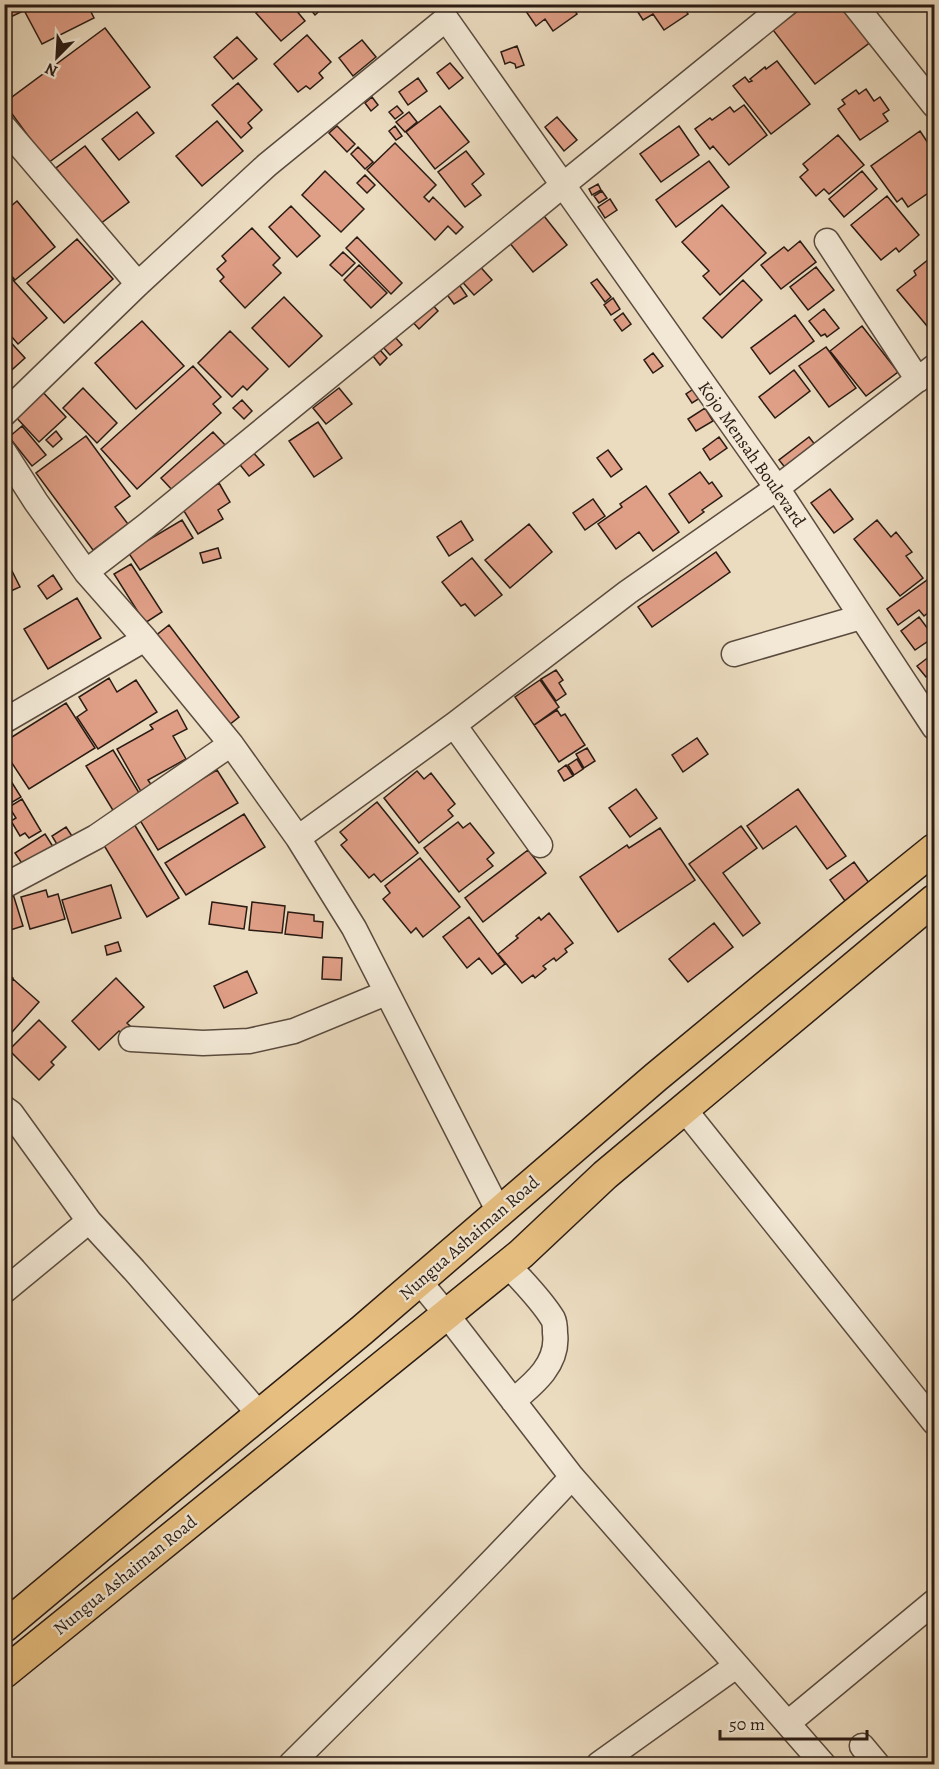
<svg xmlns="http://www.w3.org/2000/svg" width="939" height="1769" viewBox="0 0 939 1769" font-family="Alegreya,serif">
  <rect width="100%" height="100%" fill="#ebdbbf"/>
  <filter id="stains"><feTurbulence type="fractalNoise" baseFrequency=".00333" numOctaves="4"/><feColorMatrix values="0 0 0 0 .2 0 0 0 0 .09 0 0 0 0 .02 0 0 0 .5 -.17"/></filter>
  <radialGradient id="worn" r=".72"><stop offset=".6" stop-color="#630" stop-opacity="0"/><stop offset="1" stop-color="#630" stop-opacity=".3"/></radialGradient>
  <!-- building -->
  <path fill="#df9e86" stroke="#2a1b13" stroke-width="1.5" d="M4 4H36V5L4 20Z
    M40 4H87L94 18 42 44 25 12Z
    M266 4H291L305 21 281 41 256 13Z
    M306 4H327L315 15Z
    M521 4H578L573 8 577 14 553 31 545 19 536 26Z
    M636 4H682L688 14 664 30 653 14 643 20 634 6Z
    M807 4H844L872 41 815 84 773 30Z
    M105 28 150 87 48 163 4 103Z
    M307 35 331 62 319 73 323 78 310 89 306 86 298 92 274 64Z
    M237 37 257 59 233 79 214 57Z
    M362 40 376 57 353 76 339 58Z
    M517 46 524 65 516 68 515 64 510 62 505 64 501 52Z
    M777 61 810 104 771 134 733 86 745 77 749 82 752 81 750 79 765 67 766 69Z
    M450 63 463 78 449 89 437 73Z
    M418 78 427 91 408 105 399 92Z
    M238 83 262 110 248 123 252 128 241 138 212 105Z
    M866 89 874 101 880 97 889 110 883 114 888 121 860 140 838 109 845 104 842 100 856 90 859 94Z
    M372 97 378 105 371 111 365 103Z
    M744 105 767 135 729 165 713 146 710 149 695 129 710 118 712 120 730 107 734 112Z
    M397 106 403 113 395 119 389 112Z
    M440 106 469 142 435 169 406 132Z
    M137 112 154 133 119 160 102 139Z
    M409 112 417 122 405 132 396 122Z
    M557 117 577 140 564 151 545 127Z
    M217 121 243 151 202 186 176 156Z
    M337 126 355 144 347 152 329 133Z
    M395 126 402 136 396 140 389 131Z
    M679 126 699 155 661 182 640 154Z
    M920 131 934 152V189L908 207 902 198 897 202 871 166Z
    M838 135 864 165 829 194 824 189 816 196 800 177 808 170 803 164Z
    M395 143 436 185 424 197 429 202 433 197 463 227 456 234 448 226 435 240 367 170Z
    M85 146 129 202 100 224 56 168Z
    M358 147 373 162 365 169 351 154Z
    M466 151 484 174 472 184 481 195 465 207 438 172Z
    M709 161 729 187 676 227 656 200Z
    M325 171 364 209 341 232 302 195Z
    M862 171 877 189 844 217 829 199Z
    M365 175 375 185 367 193 357 183Z
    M598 184 601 190 592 195 589 189Z
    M602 191 607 198 599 203 594 196Z
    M887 196 919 235 899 252 896 248 881 260 851 225Z
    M610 199 617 210 605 218 598 207Z
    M17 201 55 247 15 280 4 267V212Z
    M722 205 766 253 720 295 703 276 709 271 682 242Z
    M291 206 320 236 297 257 269 227Z
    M544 216 567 245 533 272 509 242Z
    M252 228 280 258 273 265 281 273 245 308 220 281 224 277 217 269 226 261 222 256Z
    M357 237 402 283 391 294 346 248Z
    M77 239 113 279 64 323 27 283Z
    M800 241 816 262 781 289 761 265 784 247 788 251Z
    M343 252 355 263 342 276 330 265Z
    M929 259 934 265V323L932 325 931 323 927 326 897 290 916 275 914 271Z
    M476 262 492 280 474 295 458 277Z
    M359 265 387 293 371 308 344 280Z
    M816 267 834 290 808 310 790 287Z
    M12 279 47 318 18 344 4 328V286Z
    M597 279 611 297 605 302 591 283Z
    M743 280 762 300 722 338 703 318Z
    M458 283 467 296 454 304 445 292Z
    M284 297 322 336 289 367 252 328Z
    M613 298 620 309 611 315 604 305Z
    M429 301 438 311 419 329 410 319Z
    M824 309 839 328 827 337 825 334 821 336 809 321Z
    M623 313 631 324 622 331 614 320Z
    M795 315 814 341 770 374 751 348Z
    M142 321 184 366 136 409 95 363Z
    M862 326 898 372 866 396 830 351Z
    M230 331 268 369 247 390 243 386 232 397 198 363Z
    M4 335 25 358 4 377Z
    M395 337 402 345 390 355 383 347Z
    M826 347 856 388 829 407 799 366Z
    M380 350 387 358 380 365 373 356Z
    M653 353 663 366 653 373 644 360Z
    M193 366 221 397 213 404 221 413 137 489 101 449Z
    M794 370 810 391 775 418 759 397Z
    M83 388 117 423 97 443 63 408Z
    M339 388 352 404 326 424 313 408Z
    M695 388 700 398 692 403 686 394Z
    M40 389 66 417 39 442 13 414Z
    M242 400 252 411 244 419 233 408Z
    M705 408 713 421 696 431 688 419Z
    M318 422 342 458 314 477 289 441Z
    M22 426 46 455 32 466 9 437Z
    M56 431 62 439 53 447 46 440Z
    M213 432 226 446 174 492 161 478Z
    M86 436 130 496 115 507 128 524 93 550 36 473Z
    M719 437 727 448 710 460 703 449Z
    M809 437 817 447 787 470 779 460Z
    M251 450 264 465 249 476 237 461Z
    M608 450 622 469 611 477 597 458Z
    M700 472 709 484 712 482 722 496 702 510 704 512 689 523 669 494Z
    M219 483 230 502 218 510 223 519 198 534 181 506Z
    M646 486 679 532 653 551 639 532 616 549 598 524 622 507 620 504Z
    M830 489 853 519 834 533 811 503Z
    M593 499 605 516 585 530 573 513Z
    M182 520 193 538 140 570 128 552Z
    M877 520 891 537 896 532 912 552 906 556 923 578 900 596 854 539Z
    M461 521 473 540 449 556 437 537Z
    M529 524 552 552 510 588 485 560Z
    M218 548 221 558 203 563 200 553Z
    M716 552 730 572 652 627 638 607Z
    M472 558 502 595 475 616 465 604 461 606 442 582Z
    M7 561 20 587 4 594V562Z
    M131 564 162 612 145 623 114 574Z
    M53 575 62 589 47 599 38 586Z
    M934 575V608L924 616 919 610 898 625 887 609Z
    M77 598 101 638 48 669 24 629Z
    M919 617 934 637 915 650 901 631Z
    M169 625 239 717 224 729 154 637Z
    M934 653V671L926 677 917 666Z
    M556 670 563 680 559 683 566 694 556 701 541 679Z
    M109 678 117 692 136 680 157 712 98 749 77 717 87 710 79 697Z
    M540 680 559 707 534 725 515 697Z
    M66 703 95 748 29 789 4 751V742Z
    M177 710 187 729 173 736 186 759 148 780 154 789 143 795 117 749 153 729 150 725Z
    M557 710 561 716 565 714 585 745 559 762 534 725Z
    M697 738 708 754 683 772 672 755Z
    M587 748 595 761 584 768 576 754Z
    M113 750 141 796 114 812 86 766Z
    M577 759 583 769 574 775 568 765Z
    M566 765 573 776 564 781 558 771Z
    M217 770 238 803 158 850 138 817Z
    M417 771 424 779 431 773 455 804 448 810 453 816 419 843 384 798Z
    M9 778 21 797 4 807V781Z
    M636 789 657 818 630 837 609 808Z
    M798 789 846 856 827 869 796 826 763 849 747 826Z
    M22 799 41 831 29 838 25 833 20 836 11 821 16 818 9 807Z
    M377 802 418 853 381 882 374 874 369 878 341 845 347 840 340 832Z
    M244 814 265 847 186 895 165 863Z
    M458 822 463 828 470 823 494 853 487 859 493 866 459 892 424 848Z
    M134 824 179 898 147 917 102 842Z
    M741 826 757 848 723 873 760 923 743 936 689 864Z
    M66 827 76 842 61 851 52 836Z
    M660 828 695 880 618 932 580 877 627 845 629 848Z
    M45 834 57 853 25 868 15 853Z
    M528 850 546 873 483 922 465 898Z
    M420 858 460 907 423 937 416 928 411 933 383 899 390 893 385 886Z
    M854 862 877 894 850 908 830 880Z
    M111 885 121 918 72 933 62 900Z
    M46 890 48 897 58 894 65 919 30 929 21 897Z
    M13 894 23 926 4 932V897Z
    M212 902 247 907 244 929 209 924Z
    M252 902 285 906 282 933 249 930Z
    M288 912 314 915V921L323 922 322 938 285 934Z
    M549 913 573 943 565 949 567 952 556 961 554 958 543 966 546 969 535 978 533 975 522 983 498 954 518 938 516 936 539 917 541 920Z
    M469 917 505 964 492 974 479 958 467 968 443 937Z
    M714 923 733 947 688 982 669 959Z
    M118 942 121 951 107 955 105 946Z
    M323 957 342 958 341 980 322 979Z
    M4 971 13 978 7 985 4 983Z
    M247 971 257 993 224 1008 214 986Z
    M116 978 144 1007 127 1023 131 1027 123 1034 119 1031 99 1050 72 1021Z
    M13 979 39 1002 4 1041V989Z
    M39 1020 66 1047 51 1062 54 1065 39 1080 9 1050Z"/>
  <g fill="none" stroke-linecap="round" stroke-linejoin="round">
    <defs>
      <path id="minor" d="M854 4 934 105
        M4 127 138 284
        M827 241 918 380
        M4 414 138 284 267 165 446 19 563 185 786 4
        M4 452 36 502 86 572 145 639 231 744 298 838 354 928 499 1212
        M86 572 147 525 563 185 777 488 934 727
        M734 654 861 617
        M4 721 145 639
        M454 725 540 845
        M298 838 454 725 628 592 777 488 934 367
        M4 886 96 837 231 744
        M131 1039 203 1043 249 1041 294 1031 386 993
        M4 1108 11 1113 89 1221 134 1270 260 1415
        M684 1109 934 1422
        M508 1265C523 1282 541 1299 553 1319 555 1323 555 1328 555 1333 559 1363 535 1383 513 1401
        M420 1282 447 1315 572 1477 823 1764
        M4 1291 89 1221
        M788 1723 934 1602
        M862 1746 877 1764
        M291 1764C386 1670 481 1575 572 1477
        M599 1764 736 1666"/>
      <path id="major" d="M4 1627 163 1494 361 1331 656 1077 846 920 934 849
        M4 1673 521 1254 605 1175 934 900"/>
    </defs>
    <!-- minor casing -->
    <use href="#minor" stroke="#5a4b3e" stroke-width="27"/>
    <!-- major casing -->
    <use href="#major" stroke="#2a1b13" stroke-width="33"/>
    <!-- minor -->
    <use href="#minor" stroke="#f2e8d5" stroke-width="24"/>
    <!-- major -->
    <use href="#major" stroke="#e6be80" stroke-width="30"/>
  </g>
  <g text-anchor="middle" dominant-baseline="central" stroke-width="4.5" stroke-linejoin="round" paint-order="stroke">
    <!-- street labels -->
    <g font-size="18" fill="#2a1b13" stroke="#f2e8d5">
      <text transform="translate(752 454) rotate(55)">Kojo Mensah Boulevard</text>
      <text transform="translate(469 1238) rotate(-41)">Nungua Ashaiman Road</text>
      <text transform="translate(125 1575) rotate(-39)">Nungua Ashaiman Road</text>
    </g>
  </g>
  <!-- margin -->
  <rect width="939" height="1769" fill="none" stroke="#ebdbbf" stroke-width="24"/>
  <rect x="6" y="6" width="927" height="1757" fill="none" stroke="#2a1b13" stroke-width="3"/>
  <rect x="12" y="12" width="915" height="1745" fill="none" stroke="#2a1b13" stroke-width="1.5"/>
  <!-- north arrow -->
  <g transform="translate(57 57) rotate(204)" stroke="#f2e8d5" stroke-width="4.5" paint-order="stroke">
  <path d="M0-4.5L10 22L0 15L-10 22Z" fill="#2a1b13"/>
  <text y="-9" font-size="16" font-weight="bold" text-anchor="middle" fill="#2a1b13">N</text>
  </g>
  <!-- scale -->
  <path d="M720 1730v9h147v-9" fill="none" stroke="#2a1b13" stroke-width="3"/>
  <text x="729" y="1730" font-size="18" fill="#2a1b13" stroke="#f2e8d5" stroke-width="4.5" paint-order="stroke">50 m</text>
  <rect width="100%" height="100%" filter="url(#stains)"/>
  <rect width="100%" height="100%" fill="url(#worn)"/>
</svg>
